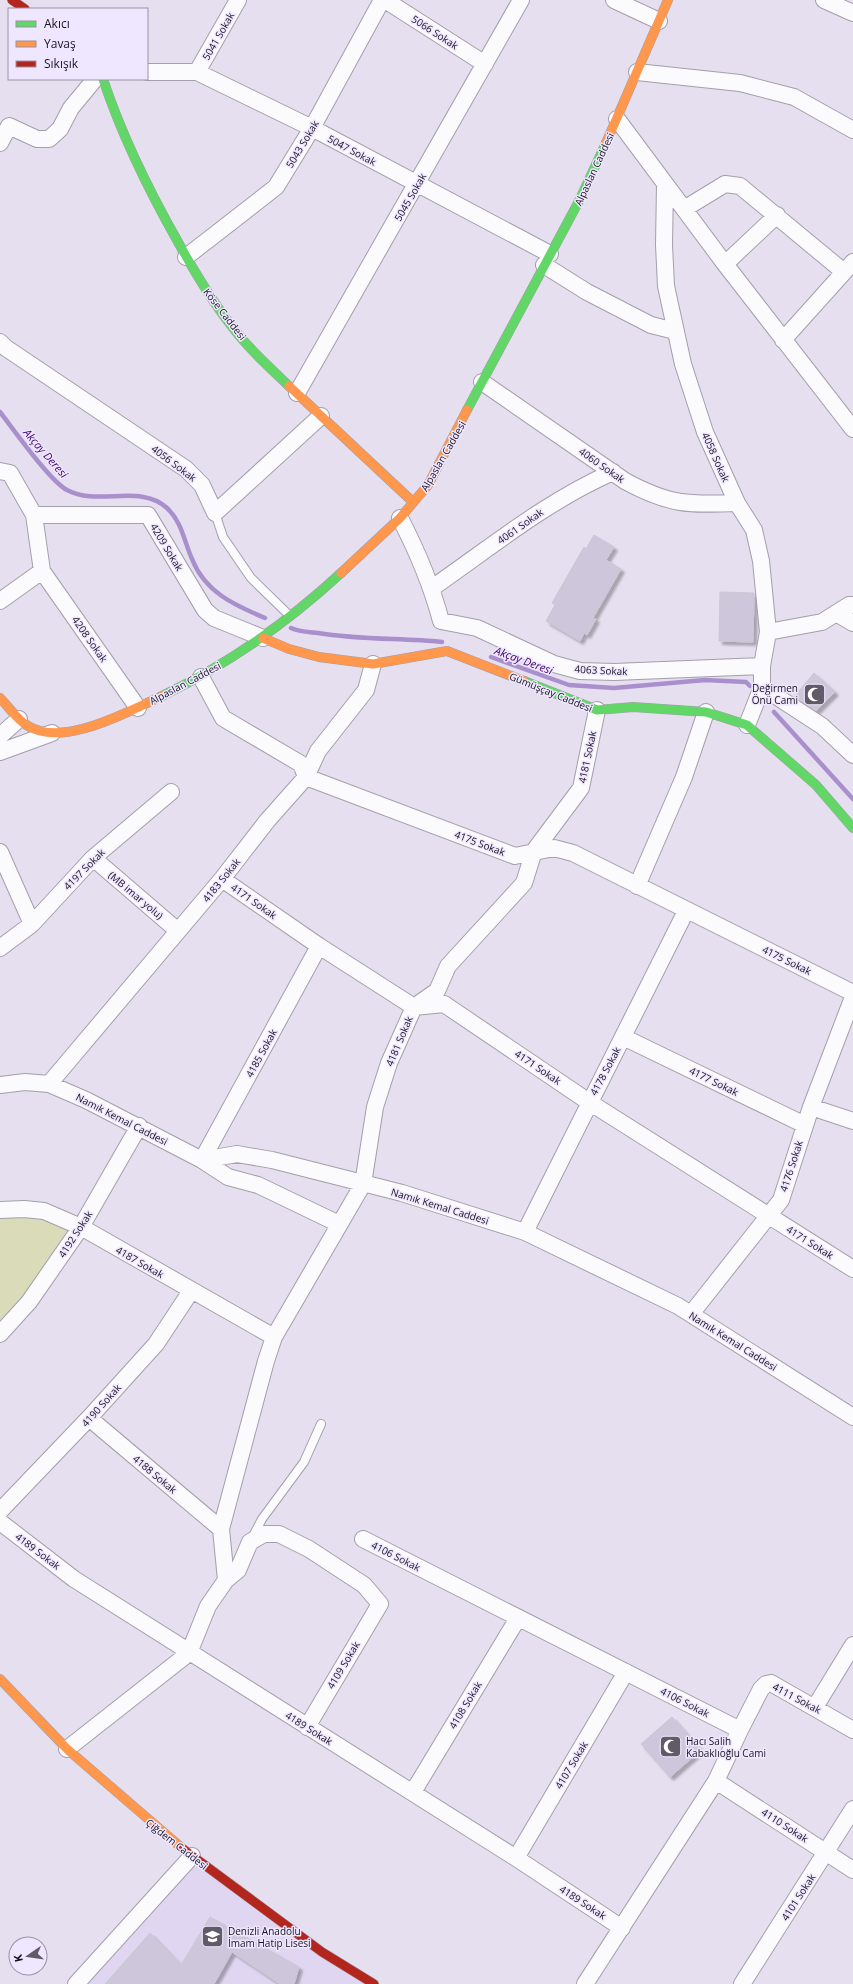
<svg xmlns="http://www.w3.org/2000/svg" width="853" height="1984" viewBox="0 0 853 1984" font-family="'Open Sans',sans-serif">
  <defs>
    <filter id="shadow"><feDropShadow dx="3.5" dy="3.5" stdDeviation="1" flood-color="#0004"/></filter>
  </defs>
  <rect width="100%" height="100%" fill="#e5dfef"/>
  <!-- built -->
  <path fill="#e0d6f1" d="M192 1856 377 1984H76Z"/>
  <!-- green -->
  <path fill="#d9dbb9" d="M36 1216 66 1229 67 1231 26 1296 0 1324V1217Z"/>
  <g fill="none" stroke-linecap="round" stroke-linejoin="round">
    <!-- stream -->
    <path stroke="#aa8fcd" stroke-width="4.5" d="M0 412C14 430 50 481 67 490 98 507 140 483 167 508 182 522 184 541 192 559 205 592 234 605 265 618
      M291 628C299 632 310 632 318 633 360 640 401 638 442 642
      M491 657 569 685 614 688 705 680 746 682 750 686
      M774 712 853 799"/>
  </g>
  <!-- building -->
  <path fill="#cec6db" stroke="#cbc6d4" filter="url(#shadow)" d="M594 535 614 547 606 560 621 569 593 618 596 619 587 635 584 633 580 641 546 621 555 605 552 603 584 547 586 549Z
    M720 592 754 593 753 642 719 641Z
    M814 673 835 692 816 711 794 697Z
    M672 1717 701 1750 670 1777 641 1744Z
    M210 1917 299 1967 294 1984H280L232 1952 214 1984H105L150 1933 181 1965Z"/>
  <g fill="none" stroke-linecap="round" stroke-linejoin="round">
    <defs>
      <path id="lane" d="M215 513 223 537 251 578 290 616
        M252 1538 262 1519 304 1462 321 1424"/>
      <path id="street" d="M385 0 485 64
        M614 0 659 21
        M824 0 853 13
        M147 72H197L312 128 550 254
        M197 72 238 0
        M637 72 740 83 794 97 853 130
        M617 119 725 264 853 429
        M0 143 9 126 37 139H49L60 129 71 108 95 79
        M665 184 664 245 666 286 683 364 705 432 737 503 754 530 761 561 768 632 762 666V687L747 725
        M684 209 725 184 740 186 844 272
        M186 257 276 187 312 128 382 0
        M725 264 777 215
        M544 265 587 292 651 325 675 331
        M783 340 853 262
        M0 342 6 348 186 469 202 485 215 513 321 416
        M482 382 625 481C669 505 688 505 737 503
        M297 393 521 0
        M0 471 10 473 34 515H148L205 610 214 618 263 638
        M400 518C418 553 431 583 441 621L477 628 554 664 580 671 614 672 762 666
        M42 571 138 708
        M432 588C491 547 547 501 613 472
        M0 601 42 571 34 515
        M836 613 853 623
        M768 632 822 622 849 605H853
        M201 677 223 718 301 764 306 777 515 856 554 848 573 853 853 993
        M762 687 822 726 853 755
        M0 736 19 719
        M0 752 52 733
        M0 852 32 924
        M93 858 178 931
        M222 879 319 946 414 1007 444 1004 589 1102 853 1269
        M637 886 684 777 706 712
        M319 946 202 1160 228 1177 258 1185 339 1224
        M0 948 32 924 93 858 171 792
        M623 1037 805 1125
        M49 1084 222 879 267 821 306 777 318 751 366 690 373 664
        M0 1085 25 1082 49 1084 86 1100 202 1160 237 1154 272 1160 402 1193 525 1232 678 1306 853 1417
        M811 1107 853 1121
        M0 1210 24 1209 44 1211 81 1227 274 1337
        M525 1232 686 911
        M691 1314 781 1200 811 1107 853 997
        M0 1334 29 1302 81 1227 139 1126
        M89 1418 221 1529
        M0 1511 89 1418 156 1344 191 1291
        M0 1522 74 1579 516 1858 622 1928
        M363 1539 740 1730 716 1781 585 1984
        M226 1580 238 1570 250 1542 264 1534H279L309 1549 364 1585 380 1604 307 1727
        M815 1707 853 1645
        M740 1730 761 1689 766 1684 771 1683 853 1730
        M67 1749 189 1653 208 1606 226 1580 221 1529 266 1361 274 1337 363 1184 375 1107 389 1063 414 1007 437 991 448 966 524 883 534 851 581 788 597 710
        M716 1781 853 1870
        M413 1792 518 1618
        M516 1858 626 1672
        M76 1984 192 1856
        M742 1984 853 1809"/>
      <path id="fast" d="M103 79C122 136 148 189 178 242 194 271 210 298 230 324 247 347 269 367 289 386
        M467 410 579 201 606 143
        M524 681 597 710 633 707 706 712 747 725 816 785 853 828
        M162 696C228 664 287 623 341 573"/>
      <path id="slow" d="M606 143 668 0
        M289 386 413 502
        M341 573 400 518 428 485 467 410
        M263 638 289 649 319 657 373 664 447 651 524 681
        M0 698C9 707 17 720 28 726 63 748 129 711 162 696
        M0 1679 67 1749 183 1849"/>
      <path id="jam" d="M12 0 25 9
        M183 1849 322 1952 374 1984"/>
    </defs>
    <!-- lane casing -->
    <use href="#lane" stroke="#a39fab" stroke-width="10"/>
    <!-- street casing -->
    <use href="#street" stroke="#a39fab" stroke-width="18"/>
    <!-- fast casing -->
    <use href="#fast" stroke="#a39fab" stroke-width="10"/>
    <!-- slow casing -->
    <use href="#slow" stroke="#a39fab" stroke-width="10"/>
    <!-- jam casing -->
    <use href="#jam" stroke="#a39fab" stroke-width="10"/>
    <!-- lane -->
    <use href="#lane" stroke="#fbfafd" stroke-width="8"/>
    <!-- street -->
    <use href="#street" stroke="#fbfafd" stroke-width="16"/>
    <!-- fast -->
    <use href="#fast" stroke="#63d668" stroke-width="9"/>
    <!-- slow -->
    <use href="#slow" stroke="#ff974d" stroke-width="9"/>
    <!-- jam -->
    <use href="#jam" stroke="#b3261e" stroke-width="9"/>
  </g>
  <!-- icons -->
  <defs>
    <symbol id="mosque-square" viewBox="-11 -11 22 22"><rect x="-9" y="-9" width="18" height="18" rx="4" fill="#605b67" stroke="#efe7ff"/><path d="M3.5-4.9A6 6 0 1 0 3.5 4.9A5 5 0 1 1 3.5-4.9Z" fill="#fff"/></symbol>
    <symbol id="school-square" viewBox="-11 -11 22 22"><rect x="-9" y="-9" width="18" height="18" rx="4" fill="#605b67" stroke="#efe7ff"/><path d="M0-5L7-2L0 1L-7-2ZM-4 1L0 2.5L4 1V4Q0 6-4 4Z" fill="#fff"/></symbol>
  </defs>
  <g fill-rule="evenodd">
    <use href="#mosque-square" x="802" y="682" width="25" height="25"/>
    <use href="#mosque-square" x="658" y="1734" width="25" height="25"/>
    <use href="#school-square" x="200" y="1924" width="25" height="25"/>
  </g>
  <g text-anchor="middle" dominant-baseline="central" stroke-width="3" stroke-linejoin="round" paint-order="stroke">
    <!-- street labels -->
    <g font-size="10" fill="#18141e" stroke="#efe7ff">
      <text transform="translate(435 32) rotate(33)">5066 Sokak</text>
      <text transform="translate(218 36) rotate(-60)">5041 Sokak</text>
      <text transform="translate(302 144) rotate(-59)">5043 Sokak</text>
      <text transform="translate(352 150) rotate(28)">5047 Sokak</text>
      <text transform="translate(594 169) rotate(-65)">Alpaslan Caddesi</text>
      <text transform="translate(410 197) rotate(-60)">5045 Sokak</text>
      <text transform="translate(225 314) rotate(52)">Köse Caddesi</text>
      <text transform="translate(443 456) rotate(-60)">Alpaslan Caddesi</text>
      <text transform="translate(716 457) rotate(66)">4058 Sokak</text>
      <text transform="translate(174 463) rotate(37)">4056 Sokak</text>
      <text transform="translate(602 465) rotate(35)">4060 Sokak</text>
      <text transform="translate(520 526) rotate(-35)">4061 Sokak</text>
      <text transform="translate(167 547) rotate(59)">4209 Sokak</text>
      <text transform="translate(90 639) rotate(55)">4208 Sokak</text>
      <text transform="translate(601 670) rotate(3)">4063 Sokak</text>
      <text transform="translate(185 683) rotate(-28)">Alpaslan Caddesi</text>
      <text transform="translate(551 692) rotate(22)">Gümüşçay Caddesi</text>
      <text transform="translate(587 757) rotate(-78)">4181 Sokak</text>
      <text transform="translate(480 843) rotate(21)">4175 Sokak</text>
      <text transform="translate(84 869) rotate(-45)">4197 Sokak</text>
      <text transform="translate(221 880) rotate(-51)">4183 Sokak</text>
      <text transform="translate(136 895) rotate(40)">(MB imar yolu)</text>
      <text transform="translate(254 901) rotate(35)">4171 Sokak</text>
      <text transform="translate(787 960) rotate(26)">4175 Sokak</text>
      <text transform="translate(399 1041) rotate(-67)">4181 Sokak</text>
      <text transform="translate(261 1053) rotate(-61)">4185 Sokak</text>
      <text transform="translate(538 1067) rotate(34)">4171 Sokak</text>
      <text transform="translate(605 1071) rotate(-62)">4178 Sokak</text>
      <text transform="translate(714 1081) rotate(26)">4177 Sokak</text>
      <text transform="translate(122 1119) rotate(27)">Namık Kemal Caddesi</text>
      <text transform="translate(791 1166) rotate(-72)">4176 Sokak</text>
      <text transform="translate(440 1206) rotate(17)">Namık Kemal Caddesi</text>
      <text transform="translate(75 1234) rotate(-57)">4192 Sokak</text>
      <text transform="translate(810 1242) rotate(32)">4171 Sokak</text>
      <text transform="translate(140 1262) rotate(30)">4187 Sokak</text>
      <text transform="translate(733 1341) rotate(32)">Namık Kemal Caddesi</text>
      <text transform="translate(101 1405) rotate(-48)">4190 Sokak</text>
      <text transform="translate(155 1474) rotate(40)">4188 Sokak</text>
      <text transform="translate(38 1551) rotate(37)">4189 Sokak</text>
      <text transform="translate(396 1556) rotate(27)">4106 Sokak</text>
      <text transform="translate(343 1665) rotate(-59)">4109 Sokak</text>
      <text transform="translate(797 1698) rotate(28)">4111 Sokak</text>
      <text transform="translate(685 1702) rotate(27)">4106 Sokak</text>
      <text transform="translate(465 1705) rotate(-59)">4108 Sokak</text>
      <text transform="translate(309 1728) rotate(32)">4189 Sokak</text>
      <text transform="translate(571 1765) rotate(-59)">4107 Sokak</text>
      <text transform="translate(785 1825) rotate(33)">4110 Sokak</text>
      <text transform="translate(177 1844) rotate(38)">Çiğdem Caddesi</text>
      <text transform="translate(798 1897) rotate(-57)">4101 Sokak</text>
      <text transform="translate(583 1902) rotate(33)">4189 Sokak</text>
    </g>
    <!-- poi labels -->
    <g font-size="10" fill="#18141e" stroke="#efe7ff" text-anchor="start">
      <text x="798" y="688" text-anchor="end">Değirmen<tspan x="798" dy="12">Önü Cami</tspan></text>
      <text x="686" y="1741">Hacı Salih<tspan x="686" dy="12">Kabaklıoğlu Cami</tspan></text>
      <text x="228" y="1931">Denizli Anadolu<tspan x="228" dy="12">İmam Hatip Lisesi</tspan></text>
    </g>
    <!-- water labels -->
    <g font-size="11" font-style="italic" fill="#40056d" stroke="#efe7ff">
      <text transform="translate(46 453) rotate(49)">Akçay Deresi</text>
      <text transform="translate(524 660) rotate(20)">Akçay Deresi</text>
    </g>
  </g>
  <!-- legend -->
  <rect x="8" y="8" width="140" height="72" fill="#efe7ff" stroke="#9993a5"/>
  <rect x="16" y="21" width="20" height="6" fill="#63d668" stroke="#9993a5"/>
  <text x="44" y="28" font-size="12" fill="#18141e">Akıcı</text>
  <rect x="16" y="41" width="20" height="6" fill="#ff974d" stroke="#9993a5"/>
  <text x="44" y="48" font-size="12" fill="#18141e">Yavaş</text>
  <rect x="16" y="61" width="20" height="6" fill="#b3261e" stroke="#9993a5"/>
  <text x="44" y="68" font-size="12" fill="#18141e">Sıkışık</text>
  <!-- north arrow -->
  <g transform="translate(28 1956) rotate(257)"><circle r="19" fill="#efe7ff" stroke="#9993a5"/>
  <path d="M0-3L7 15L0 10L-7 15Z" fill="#605b67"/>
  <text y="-6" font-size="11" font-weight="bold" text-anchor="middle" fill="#18141e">K</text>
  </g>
</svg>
